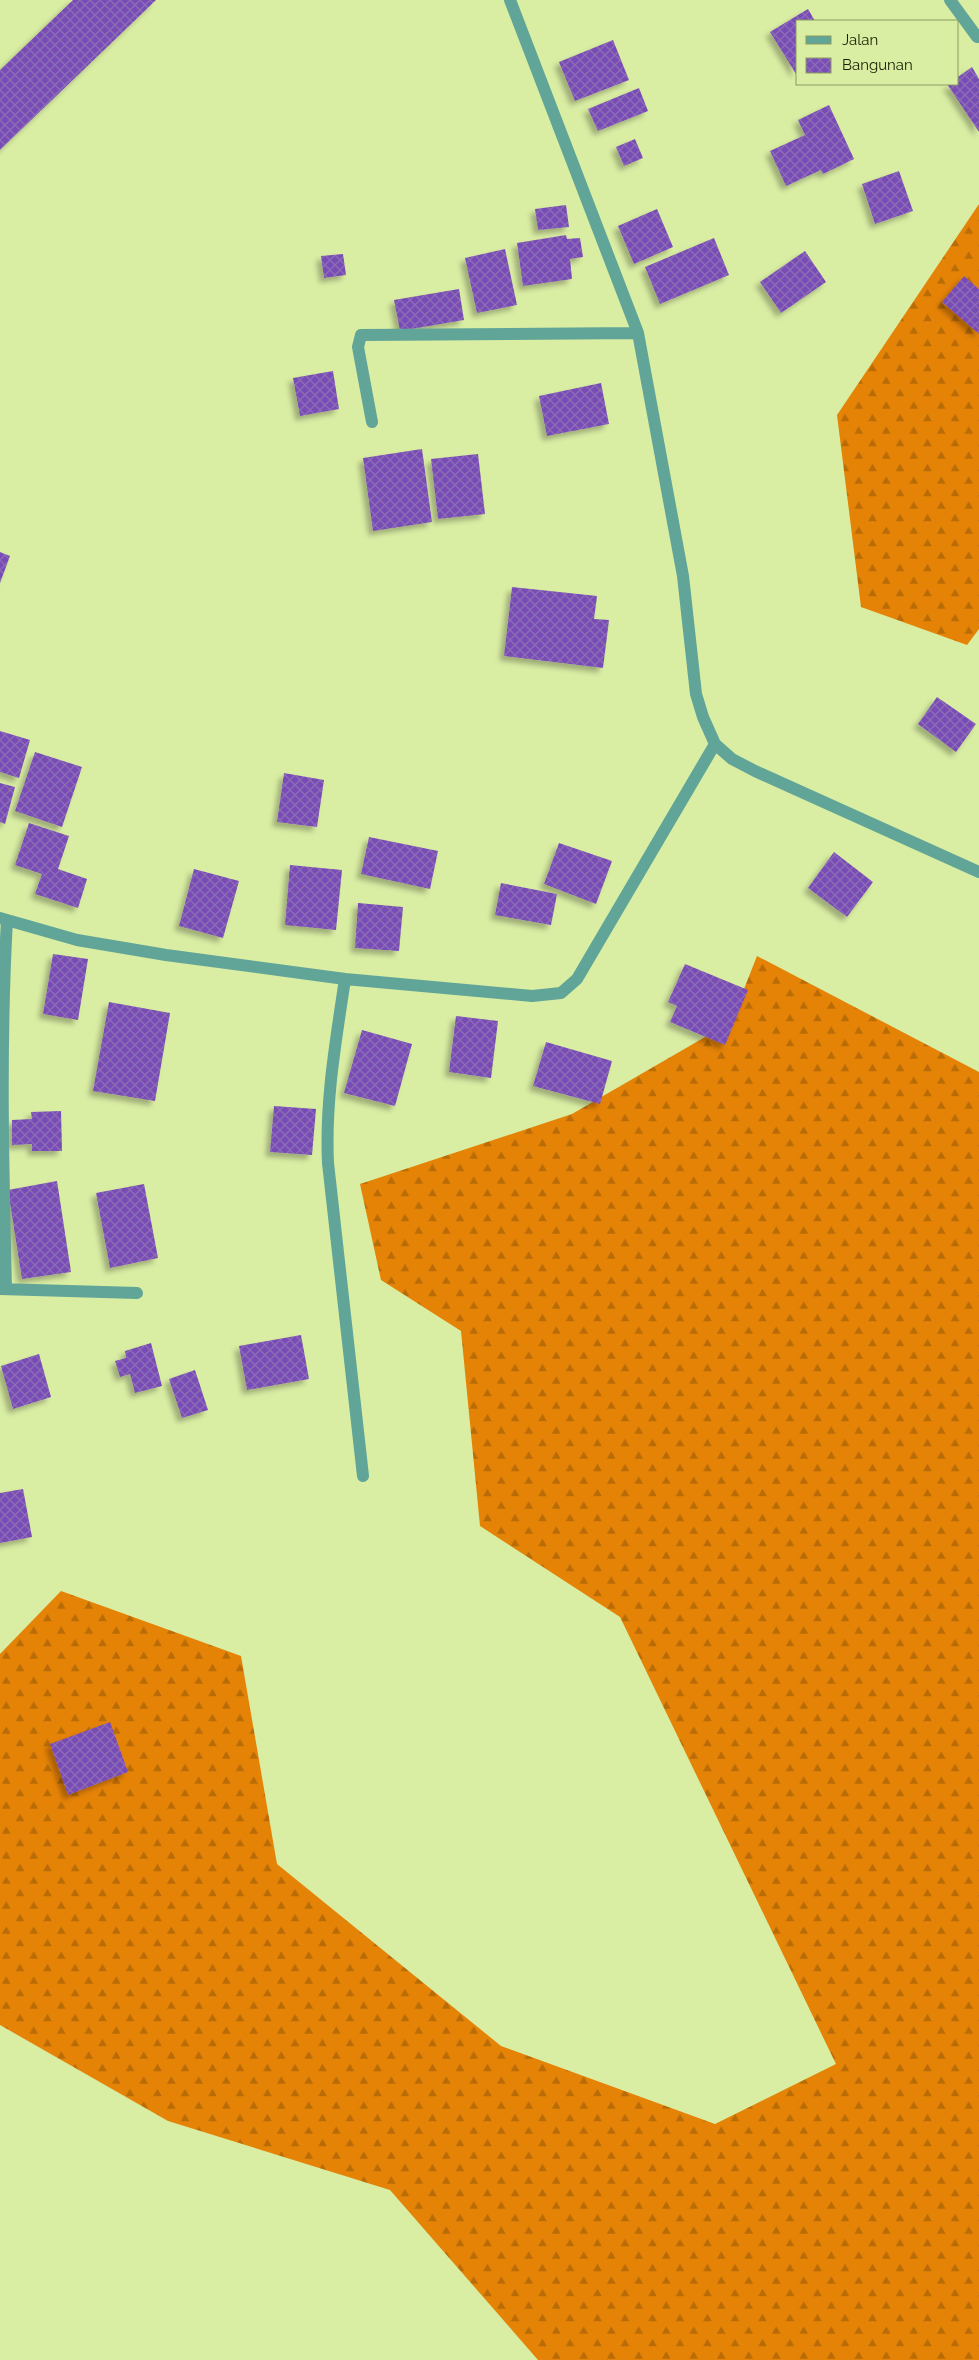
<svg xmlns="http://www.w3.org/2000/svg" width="979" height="2360" viewBox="0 0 979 2360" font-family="Raleway,sans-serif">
  <defs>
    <pattern id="forest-firs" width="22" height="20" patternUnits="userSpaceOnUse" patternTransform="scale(1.25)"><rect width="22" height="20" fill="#e58307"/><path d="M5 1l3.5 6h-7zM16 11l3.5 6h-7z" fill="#b96b06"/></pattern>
    <pattern id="building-cross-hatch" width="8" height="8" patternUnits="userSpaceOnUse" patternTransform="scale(1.25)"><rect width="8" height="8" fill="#794cb6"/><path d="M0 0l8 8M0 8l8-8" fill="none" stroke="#8c6eb5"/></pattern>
    <filter id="shadow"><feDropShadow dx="-4.5" dy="4.5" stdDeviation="2.5" flood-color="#0004"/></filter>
  </defs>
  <rect width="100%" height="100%" fill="#d9eda3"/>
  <!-- forest -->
  <path fill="url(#forest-firs)" d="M979 204V629L967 645 861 607 837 415Z
    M757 956 979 1072V2360H538L390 2190 168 2121 0 2025V1654L61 1591 241 1656 277 1864 501 2046 715 2124 836 2064 620 1617 480 1526 461 1331 381 1280 360 1184 572 1114 731 1022Z"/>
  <!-- building -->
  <path fill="url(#building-cross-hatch)" filter="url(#shadow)" d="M73 0H156L0 150V70Z
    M808 9 815 21H798L796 74 770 32Z
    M613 40 629 80 575 101 559 62Z
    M972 67 979 79V132L947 84H958V77Z
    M639 88 648 111 598 131 588 109Z
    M829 105 854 159 823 174 821 170 786 186 770 151 805 135 798 120Z
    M635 139 643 158 624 166 616 147Z
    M899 171 913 211 875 224 862 184Z
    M566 205 569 227 538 230 535 209Z
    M657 209 673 247 634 264 618 226Z
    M566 235 567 239 580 238 583 257 570 259 572 279 523 286 517 243Z
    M714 238 729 275 660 304 645 267Z
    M505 249 517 305 477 313 465 258Z
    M805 251 826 282 781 313 760 282Z
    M343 254 346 275 324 278 321 256Z
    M964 276 979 289V334L942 302Z
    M459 289 464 320 400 331 394 300Z
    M333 371 339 409 300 416 293 378Z
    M601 383 609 424 547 436 539 396Z
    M422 449 432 522 373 531 363 458Z
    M478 454 485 514 438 519 431 459Z
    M0 552 10 556 0 583Z
    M512 587 597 596 594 619 609 620 603 668 504 656Z
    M937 697 976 724 956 752 918 724Z
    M0 731 30 740 19 778 0 772Z
    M35 752 82 767 62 827 15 811Z
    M284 773 324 780 317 827 277 822Z
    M0 783 15 787 5 824 0 822Z
    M29 823 69 836 58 869 87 879 78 908 35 894 42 874 15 865Z
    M369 837 438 851 430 889 361 874Z
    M559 843 612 861 596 904 544 884Z
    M834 852 873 882 847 917 808 888Z
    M290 865 342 870 336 930 285 925Z
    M194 869 239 881 223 938 179 926Z
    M501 883 557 894 551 925 495 915Z
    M358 903 403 907 399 951 355 948Z
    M53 954 88 959 78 1020 43 1014Z
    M685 964 748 990 725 1045 670 1022 677 1006 668 1002Z
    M109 1002 170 1013 155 1101 93 1091Z
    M456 1016 498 1021 491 1078 449 1072Z
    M362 1030 412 1044 395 1106 344 1093Z
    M546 1042 612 1061 600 1104 533 1086Z
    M274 1106 316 1109 312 1155 270 1152Z
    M61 1111 62 1151H32V1144L12 1145V1120L32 1119 31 1112Z
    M57 1181 71 1272 22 1279 8 1190Z
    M144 1184 158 1258 110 1268 96 1193Z
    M301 1335 309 1379 247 1390 239 1346Z
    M151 1343 162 1386 135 1393 130 1374 120 1377 115 1361 126 1358 125 1351Z
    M39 1354 51 1397 13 1409 1 1366Z
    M195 1370 208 1410 182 1418 169 1379Z
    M23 1489 32 1537 0 1543V1493Z
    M110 1722 128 1772 68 1795 50 1744Z"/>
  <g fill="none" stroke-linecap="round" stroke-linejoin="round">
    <!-- minor -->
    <path stroke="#60a598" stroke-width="12" d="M510 0 638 333 683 576 696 694 703 717 715 744 732 759 755 771 979 872
      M950 0 977 37
      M372 422 358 347 361 335 638 333
      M0 918 77 940 166 955 345 979 532 996 561 993 577 979 715 744
      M345 979C336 1040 325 1101 328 1163L363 1476
      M0 1289 137 1293
      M6 1289C3 1165 0 1044 7 920"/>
  </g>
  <!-- legend -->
  <rect x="796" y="20" width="162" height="65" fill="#d9eda3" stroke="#8c9b63"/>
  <rect x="806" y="36" width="25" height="8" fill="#60a598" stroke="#8c9b63"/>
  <text x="842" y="45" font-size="15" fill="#192003">Jalan</text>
  <rect x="806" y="58" width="25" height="15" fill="url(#building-cross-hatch)" stroke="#8c9b63"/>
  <text x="842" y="70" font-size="15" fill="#192003">Bangunan</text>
</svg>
